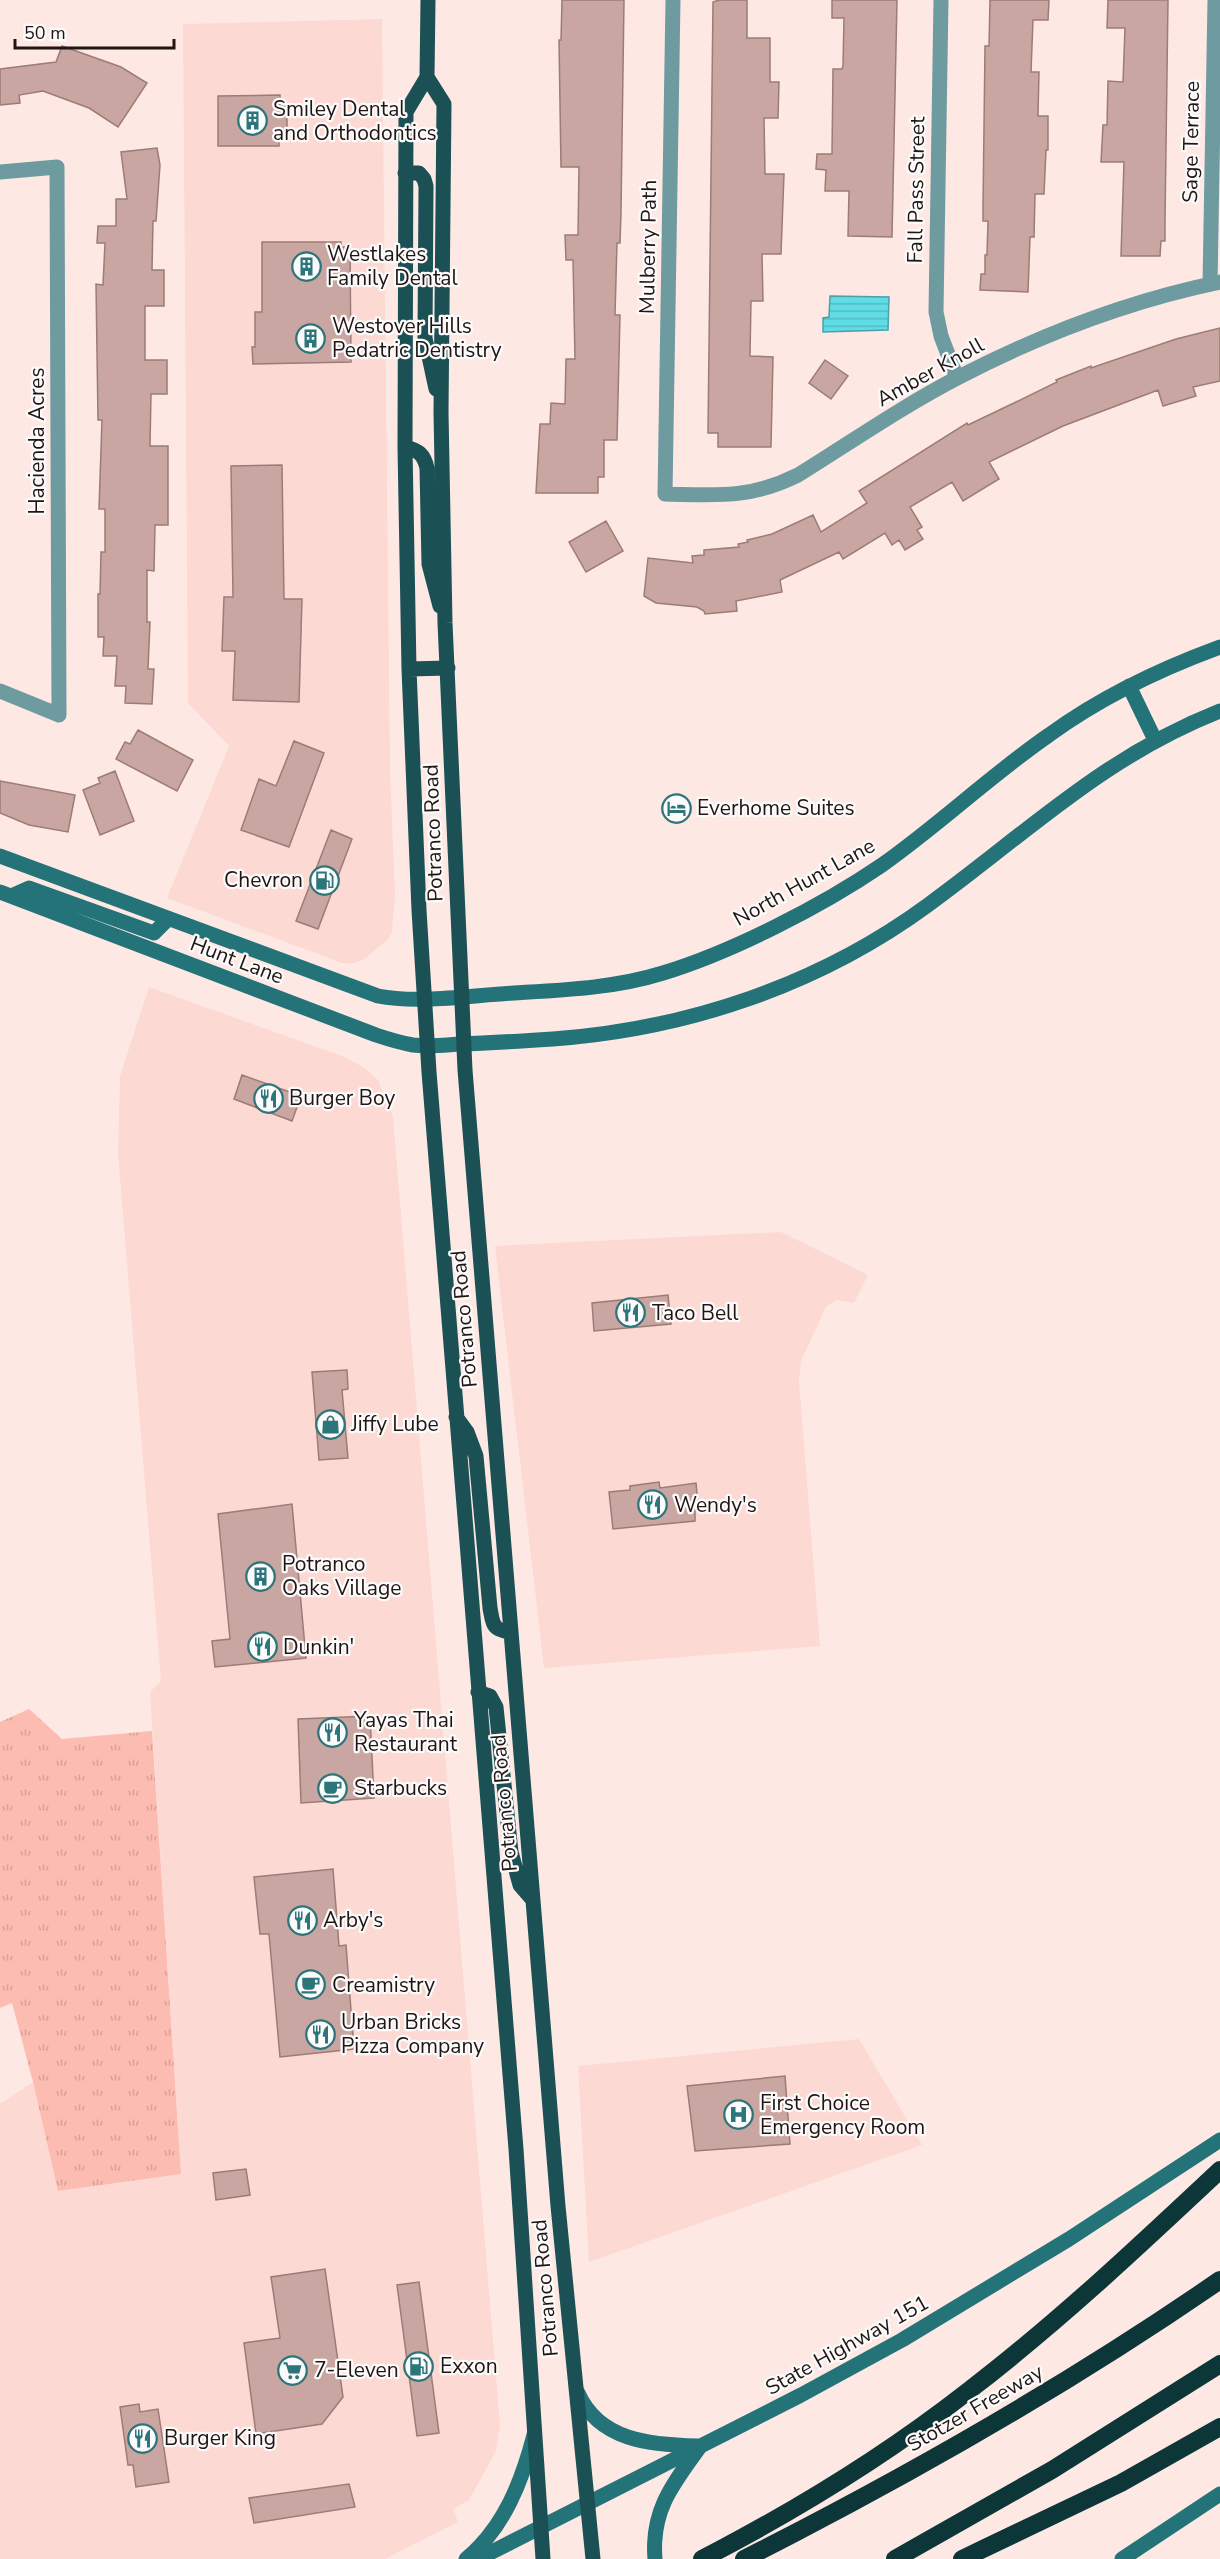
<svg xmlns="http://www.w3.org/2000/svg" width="1220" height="2559" viewBox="0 0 1220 2559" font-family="'Nunito Sans',sans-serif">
  <defs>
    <pattern id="grass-tufts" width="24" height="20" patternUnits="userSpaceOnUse" patternTransform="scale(1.5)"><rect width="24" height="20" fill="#fcbcb1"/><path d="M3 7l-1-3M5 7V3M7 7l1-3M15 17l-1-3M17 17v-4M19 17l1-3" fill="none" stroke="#d8a197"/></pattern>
    <pattern id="water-rules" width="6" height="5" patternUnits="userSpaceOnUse" patternTransform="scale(1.5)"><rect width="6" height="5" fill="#5fdce5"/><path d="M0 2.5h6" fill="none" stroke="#52bcc4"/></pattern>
  </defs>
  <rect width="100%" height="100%" fill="#fee8e4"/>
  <!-- built -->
  <path fill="#fdd9d3" d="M382 19 390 772 395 894 392 932 387 940 366 958 355 963H342L167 898 229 746 188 703 183 24Z
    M149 987 342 1056 365 1068 378 1080 393 1117 500 2426 496 2451 469 2500 453 2509 458 2522 385 2559H0V2104L33 2082 58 2191 181 2173 150 1692 161 1681 118 1153 120 1076Z
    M781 1232 868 1275 854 1303 836 1300 826 1307 801 1361 799 1381 820 1646 544 1668 495 1246Z
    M859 2039 922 2145 589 2262 578 2066Z"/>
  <!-- grass -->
  <path fill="url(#grass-tufts)" d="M29 1709 62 1739 152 1731 181 2174 58 2191 33 2082 12 2003 0 2008V1722Z"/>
  <!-- water -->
  <path fill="url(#water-rules)" stroke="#4ca0a6" stroke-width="1.5" d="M830 296 889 297 888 330 823 332V318L829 317Z"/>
  <!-- building -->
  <path fill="#c9a6a1" stroke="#9c7c76" stroke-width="1.5" d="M562 0H624L621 213 620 243H617L615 315H620L617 440H604V477H598V493H536L540 424H550L551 403 565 404 566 359H575L573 260H566L565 235H578L579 167H561L559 40H561Z
    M719 0H747V38H770V82H779L778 118H764L765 174H784L781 254H762L763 301H751L750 356 773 357 771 447H718V433H708L713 2Z
    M832 0H897L892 237 848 236 849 191H825L826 170 816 169 817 154H832L833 69H842L843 66 844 18H832Z
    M990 0H1049L1048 20H1033L1031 72H1039L1038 116H1048V150H1046L1044 194H1035L1034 237H1030L1028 292 980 290 981 274H985V255H987L988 221H983V207L985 46H989Z
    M1108 0H1168L1165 221V241H1161L1160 256H1121L1124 162H1101L1103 125H1107L1108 81 1123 82 1125 28H1107Z
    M62 46 121 67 147 83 118 127 89 108 43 91 19 95 20 103 0 105V69L56 62Z
    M280 95V106H287V137L279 136V146H218V96Z
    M157 148 160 165 156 221H153L152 270H164V306H145V360H167V394H151L150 446H168V525H155L154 571 147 570V622H150L148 669H154L152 704 125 703 126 686H115L117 656H103L104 637H98V594H100L101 552H105V509H99L102 420H98L96 284 103 285 105 243H97L98 226H116V199H127L121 152Z
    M262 242H341V247H350L351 362 253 364 252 347H255V312H262Z
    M1220 328V381L1193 387 1196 396 1163 406 1158 390 1063 426 989 462 999 479 963 501 952 482 910 507 922 527 917 530 923 539 905 550 899 540 892 545 885 533 843 559 839 552 780 580 782 592 736 601 737 611 705 614 704 611 697 607 656 603 644 596 648 558 693 563 692 556 704 555V550L739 547 738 544 748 542 747 540 772 534 813 515 821 532 867 503 859 491 967 423 968 425 1016 402 1057 382 1056 380 1091 366V368L1176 339Z
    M825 360 848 376 831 399 809 383Z
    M282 465 284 599H302L299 702 233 700 235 651H222L224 597H233L231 466Z
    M606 521 623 551 586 572 569 542Z
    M138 730 193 760 177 791 116 759 125 742 130 744Z
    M294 741 324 753 289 847 241 830 259 779 276 786Z
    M115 771 134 821 100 835 83 790 100 783 98 778Z
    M0 781 75 795 68 832 29 825 0 813Z
    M331 830 352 839 318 929 296 921Z
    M242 1075 301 1096 292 1121 234 1099Z
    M668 1295 671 1324 594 1331 592 1303Z
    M347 1370 348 1389 342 1390 348 1458 319 1460 312 1372Z
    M659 1482 660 1488 696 1483 698 1505 695 1506V1521L613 1529 609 1492 630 1490V1486Z
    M292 1504 306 1658 215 1667 212 1641 230 1639 218 1514Z
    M370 1716 374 1798 301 1803 298 1719Z
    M333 1869 339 1946 346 1945 354 2049 280 2057 269 1934H260L254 1877Z
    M785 2076 790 2144 695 2151 687 2086Z
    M246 2169 250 2195 216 2200 213 2173Z
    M325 2269 343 2397 322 2424 256 2434 244 2343 280 2338 271 2277Z
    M419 2282 439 2433 417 2436 397 2285Z
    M139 2404 140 2412 158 2409 169 2482 136 2487 133 2465H128L120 2407Z
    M349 2484 355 2507 254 2523 249 2498Z"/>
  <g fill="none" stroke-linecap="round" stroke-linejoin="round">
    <!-- minor -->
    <path stroke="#6d9b9f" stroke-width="15" d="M673 0 665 494C717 495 750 499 798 475 851 442 903 406 959 377 1042 334 1128 301 1220 282
      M941 0 936 312 941 336 957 378
      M0 172 57 167 59 715 0 691
      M1210 284 1215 0"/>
    <!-- secondary -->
    <path stroke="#237379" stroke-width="15" d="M1129 686 1155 740
      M0 856 378 996C418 1004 473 995 514 993 564 990 615 988 663 973 732 952 822 906 882 865 940 824 991 775 1049 735 1101 697 1160 669 1220 647
      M0 892 376 1035C388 1039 401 1043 413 1045 428 1047 444 1045 460 1044 491 1043 522 1041 553 1039 688 1029 819 985 928 905 1027 833 1103 757 1220 711
      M11 896 29 888 154 933 168 919
      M578 2393C599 2441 651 2445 698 2446
      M466 2559C504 2528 522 2481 534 2435
      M478 2559 801 2395 902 2340 1069 2239 1220 2140
      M655 2559C651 2511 672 2485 699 2448
      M1122 2559 1220 2494"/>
    <!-- primary -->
    <path stroke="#1b5155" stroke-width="15" d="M428 0 427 77 406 112 405 447 409 669 419 910 429 1072 516 2149 543 2559
      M427 77 444 104 441 412 445 623 465 1070 558 2206 593 2559
      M405 173H419L424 179 426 186 425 338 436 389
      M405 447C419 450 424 455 427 468L429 564 440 606
      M409 669 448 668
      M456 1417 467 1432 476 1456 490 1608C493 1624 492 1630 510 1632
      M478 1692 490 1696 496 1707 511 1852 520 1885 533 1900"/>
    <!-- motorway -->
    <path stroke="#0d3639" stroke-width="18" d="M702 2559C795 2511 885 2456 967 2392 1056 2324 1138 2247 1220 2170
      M744 2559C908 2476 1068 2385 1220 2280
      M895 2559 1052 2470 1220 2364
      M962 2559 1121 2483 1220 2427"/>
  </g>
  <!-- icons -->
  <defs>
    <symbol id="building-ring" viewBox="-11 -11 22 22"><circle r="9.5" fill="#fbfbfb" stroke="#2c757b" stroke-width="1.5"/><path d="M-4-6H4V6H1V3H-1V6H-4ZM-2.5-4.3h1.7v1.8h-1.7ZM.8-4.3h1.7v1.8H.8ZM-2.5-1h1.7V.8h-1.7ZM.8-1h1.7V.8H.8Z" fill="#2c757b"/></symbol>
    <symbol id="hotel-ring" viewBox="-11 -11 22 22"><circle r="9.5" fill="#fbfbfb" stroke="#2c757b" stroke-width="1.5"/><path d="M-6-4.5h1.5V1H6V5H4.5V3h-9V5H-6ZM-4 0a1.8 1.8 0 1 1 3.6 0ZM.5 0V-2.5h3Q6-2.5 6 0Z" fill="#2c757b"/></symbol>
    <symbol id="fuel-ring" viewBox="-11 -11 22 22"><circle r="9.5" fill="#fbfbfb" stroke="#2c757b" stroke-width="1.5"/><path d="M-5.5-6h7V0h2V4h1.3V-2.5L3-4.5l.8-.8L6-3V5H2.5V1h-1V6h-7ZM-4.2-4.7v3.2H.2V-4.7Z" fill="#2c757b"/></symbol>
    <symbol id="restaurant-ring" viewBox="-11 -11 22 22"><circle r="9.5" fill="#fbfbfb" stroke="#2c757b" stroke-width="1.5"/><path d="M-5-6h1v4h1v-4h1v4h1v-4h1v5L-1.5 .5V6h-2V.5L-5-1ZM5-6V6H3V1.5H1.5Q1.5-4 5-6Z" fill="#2c757b"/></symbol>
    <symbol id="shop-ring" viewBox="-11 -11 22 22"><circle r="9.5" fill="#fbfbfb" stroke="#2c757b" stroke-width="1.5"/><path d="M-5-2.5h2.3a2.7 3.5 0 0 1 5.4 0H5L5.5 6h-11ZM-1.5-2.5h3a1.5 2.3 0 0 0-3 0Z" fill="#2c757b"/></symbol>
    <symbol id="cafe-ring" viewBox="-11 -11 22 22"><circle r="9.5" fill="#fbfbfb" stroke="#2c757b" stroke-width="1.5"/><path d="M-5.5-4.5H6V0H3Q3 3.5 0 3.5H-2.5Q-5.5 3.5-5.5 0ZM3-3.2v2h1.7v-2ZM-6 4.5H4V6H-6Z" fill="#2c757b"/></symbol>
    <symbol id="hospital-ring" viewBox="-11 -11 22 22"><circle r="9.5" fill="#fbfbfb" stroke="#2c757b" stroke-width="1.5"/><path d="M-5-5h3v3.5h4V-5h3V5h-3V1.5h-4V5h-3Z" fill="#2c757b"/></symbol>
    <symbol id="supermarket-ring" viewBox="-11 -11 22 22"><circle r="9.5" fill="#fbfbfb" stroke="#2c757b" stroke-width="1.5"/><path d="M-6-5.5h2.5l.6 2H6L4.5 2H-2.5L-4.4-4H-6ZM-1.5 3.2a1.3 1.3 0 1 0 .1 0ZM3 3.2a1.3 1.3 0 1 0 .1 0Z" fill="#2c757b"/></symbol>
  </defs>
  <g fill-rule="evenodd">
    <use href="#building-ring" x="236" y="104" width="33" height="33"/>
    <use href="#building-ring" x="290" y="250" width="33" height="33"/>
    <use href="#building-ring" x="294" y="322" width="33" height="33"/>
    <use href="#hotel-ring" x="660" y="792" width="33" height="33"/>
    <use href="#fuel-ring" x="308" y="864" width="33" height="33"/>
    <use href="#restaurant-ring" x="252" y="1082" width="33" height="33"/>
    <use href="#restaurant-ring" x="614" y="1296" width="33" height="33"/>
    <use href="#shop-ring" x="314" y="1408" width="33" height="33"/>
    <use href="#restaurant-ring" x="636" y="1488" width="33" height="33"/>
    <use href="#building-ring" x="244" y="1560" width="33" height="33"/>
    <use href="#restaurant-ring" x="246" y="1630" width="33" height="33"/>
    <use href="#restaurant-ring" x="316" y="1716" width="33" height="33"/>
    <use href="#cafe-ring" x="316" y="1772" width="33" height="33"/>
    <use href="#restaurant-ring" x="286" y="1904" width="33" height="33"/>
    <use href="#cafe-ring" x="294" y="1968" width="33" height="33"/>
    <use href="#restaurant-ring" x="304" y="2018" width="33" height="33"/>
    <use href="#hospital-ring" x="722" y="2098" width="33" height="33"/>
    <use href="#fuel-ring" x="402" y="2350" width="33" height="33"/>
    <use href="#supermarket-ring" x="276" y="2354" width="33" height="33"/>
    <use href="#restaurant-ring" x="126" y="2422" width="33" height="33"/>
  </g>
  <g text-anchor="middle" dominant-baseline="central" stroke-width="4.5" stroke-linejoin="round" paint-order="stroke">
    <!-- poi labels -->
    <g font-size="21" fill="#211513" stroke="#fbfbfb" text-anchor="start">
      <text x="273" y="109">Smiley Dental<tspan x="273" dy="24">and Orthodontics</tspan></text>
      <text x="327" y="254">Westlakes<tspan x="327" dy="24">Family Dental</tspan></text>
      <text x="332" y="326">Westover Hills<tspan x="332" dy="24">Pedatric Dentistry</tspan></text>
      <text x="697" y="808">Everhome Suites</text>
      <text x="303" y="880" text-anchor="end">Chevron</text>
      <text x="289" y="1098">Burger Boy</text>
      <text x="652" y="1313">Taco Bell</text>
      <text x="351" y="1424">Jiffy Lube</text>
      <text x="674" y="1505">Wendy's</text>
      <text x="282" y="1564">Potranco<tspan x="282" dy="24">Oaks Village</tspan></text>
      <text x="283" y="1647">Dunkin'</text>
      <text x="354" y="1720">Yayas Thai<tspan x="354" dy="24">Restaurant</tspan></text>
      <text x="354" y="1788">Starbucks</text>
      <text x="323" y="1920">Arby's</text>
      <text x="332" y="1985">Creamistry</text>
      <text x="341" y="2022">Urban Bricks<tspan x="341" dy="24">Pizza Company</tspan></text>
      <text x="760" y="2103">First Choice<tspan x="760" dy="24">Emergency Room</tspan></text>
      <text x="440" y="2366">Exxon</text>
      <text x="314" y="2370">7-Eleven</text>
      <text x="164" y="2438">Burger King</text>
    </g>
    <!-- street labels -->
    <g font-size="21" fill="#211513" stroke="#fbfbfb">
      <text transform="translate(1191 142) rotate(-89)">Sage Terrace</text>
      <text transform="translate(916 190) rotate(-89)">Fall Pass Street</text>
      <text transform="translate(648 247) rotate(-89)">Mulberry Path</text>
      <text transform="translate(930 372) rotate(-29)">Amber Knoll</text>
      <text transform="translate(37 441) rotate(-90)">Hacienda Acres</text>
      <text transform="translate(433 833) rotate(-92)">Potranco Road</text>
      <text transform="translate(804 882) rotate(-29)">North Hunt Lane</text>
      <text transform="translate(237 960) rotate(21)">Hunt Lane</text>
      <text transform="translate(464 1319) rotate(-95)">Potranco Road</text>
      <text transform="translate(504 1803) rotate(-95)">Potranco Road</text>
      <text transform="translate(545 2288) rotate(-95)">Potranco Road</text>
      <text transform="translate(847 2345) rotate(-29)">State Highway 151</text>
      <text transform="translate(975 2408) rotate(-30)">Stotzer Freeway</text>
    </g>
  </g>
  <!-- scale -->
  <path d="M15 39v9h159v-9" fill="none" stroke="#211513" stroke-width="3"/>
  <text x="24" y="39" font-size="18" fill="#211513" stroke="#fbfbfb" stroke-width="4.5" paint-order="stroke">50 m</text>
</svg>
